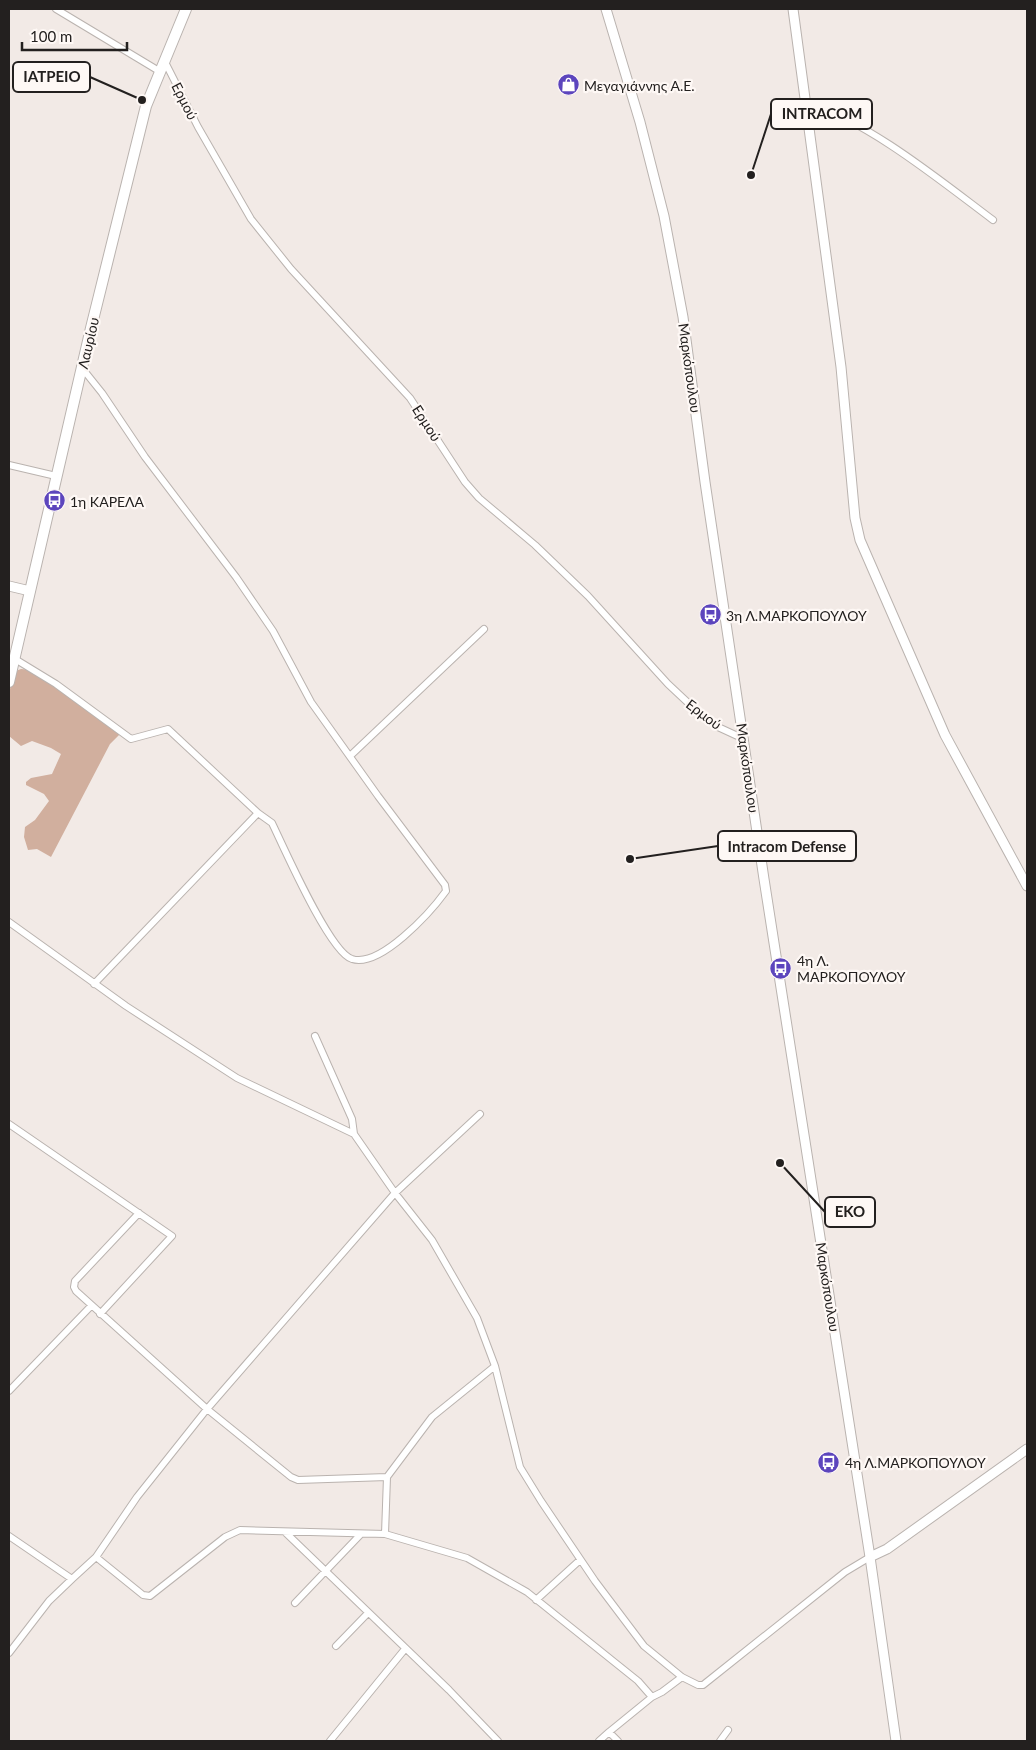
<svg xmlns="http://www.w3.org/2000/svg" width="1036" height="1750" viewBox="0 0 1036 1750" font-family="Lato,sans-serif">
  <rect width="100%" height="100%" fill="#f2eae6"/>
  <!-- forest -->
  <path fill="#d1af9e" d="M21 669 31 670 44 678 120 734 110 744 51 857 37 849 28 850 24 837 25 827 35 820 49 801 44 794 26 785V782L31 778 52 774 61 754 51 748 32 741 21 746 9 736V695L13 672Z"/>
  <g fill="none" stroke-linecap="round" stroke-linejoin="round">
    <defs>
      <path id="street" d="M56 9 159 71
        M164 60 198 127 251 219 291 269 410 398 465 482 479 498 535 545 588 596 668 684 700 714 718 727 744 739
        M804 101C870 123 937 178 993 220
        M82 368 102 393 145 457 236 577 273 631 311 702 378 796 445 885 446 891C430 913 380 968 352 959 330 953 284 848 272 823L258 813
        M9 465 56 476
        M15 659 56 684 131 739 168 729 258 813 94 984
        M350 756 484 629
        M9 922 126 1006 237 1078 354 1134 395 1193 432 1240 477 1318 495 1366 432 1417 387 1477 385 1534
        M315 1036 352 1119 354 1134
        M9 1124 172 1236 100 1314
        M139 1213 75 1281 74 1287 76 1291 207 1409 291 1477 298 1480 387 1477
        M495 1366 520 1467 541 1501 595 1581 644 1646 682 1677 698 1685H703L845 1572 870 1557
        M9 1391 91 1306
        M285 1532 449 1690 498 1741
        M9 1536 72 1579 96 1557 143 1595 150 1596 225 1537 240 1530 385 1534 467 1558 527 1592 638 1681 652 1697
        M96 1557 137 1497 207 1409 395 1193 480 1114
        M536 1600 580 1560
        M295 1603 361 1534
        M336 1646 368 1613
        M9 1653 49 1601 72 1579
        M330 1741 405 1649
        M599 1741 609 1732
        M618 1741 609 1732 652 1697 662 1692 682 1677
        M720 1741 728 1730"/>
      <path id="secondary" d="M606 9 640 122 664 216 683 317 705 482 764 879 870 1557 896 1741
        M793 9 841 367 855 518 860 540 945 735 1027 886
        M9 586 30 591
        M870 1557 887 1549 1027 1449"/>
      <path id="primary" d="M9 682 91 328 146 106 186 9"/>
    </defs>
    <!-- street casing -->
    <use href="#street" stroke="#bab3af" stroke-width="8"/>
    <!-- secondary casing -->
    <use href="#secondary" stroke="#bab3af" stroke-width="11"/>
    <!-- primary casing -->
    <use href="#primary" stroke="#bab3af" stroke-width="12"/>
    <!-- street -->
    <use href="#street" stroke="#fff" stroke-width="6"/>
    <!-- secondary -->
    <use href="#secondary" stroke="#fff" stroke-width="9"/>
    <!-- primary -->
    <use href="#primary" stroke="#fff" stroke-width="10"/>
  </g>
  <!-- icons -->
  <defs>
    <symbol id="shop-disc" viewBox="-11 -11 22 22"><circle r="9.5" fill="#5c45bd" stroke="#fef8f5"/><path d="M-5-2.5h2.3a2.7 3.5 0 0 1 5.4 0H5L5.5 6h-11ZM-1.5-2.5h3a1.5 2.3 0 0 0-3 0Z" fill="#fff"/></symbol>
    <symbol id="bus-disc" viewBox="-11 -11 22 22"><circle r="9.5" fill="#5c45bd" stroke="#fef8f5"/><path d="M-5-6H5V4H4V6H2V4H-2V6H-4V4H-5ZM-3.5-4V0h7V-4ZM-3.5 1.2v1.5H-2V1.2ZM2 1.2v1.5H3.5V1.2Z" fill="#fff"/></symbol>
  </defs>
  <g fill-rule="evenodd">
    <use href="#shop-disc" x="556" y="72" width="25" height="25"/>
    <use href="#bus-disc" x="42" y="488" width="25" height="25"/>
    <use href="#bus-disc" x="698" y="602" width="25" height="25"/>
    <use href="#bus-disc" x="768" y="956" width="25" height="25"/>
    <use href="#bus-disc" x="816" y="1450" width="25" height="25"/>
  </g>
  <g text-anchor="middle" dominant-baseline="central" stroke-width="4.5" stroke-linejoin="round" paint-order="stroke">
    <!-- poi labels -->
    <g font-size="14" fill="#23201f" stroke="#fef8f5" text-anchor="start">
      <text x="584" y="85">Μεγαγιάννης Α.Ε.</text>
      <text x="70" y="501">1η ΚΑΡΕΛΑ</text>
      <text x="726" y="615">3η Λ.ΜΑΡΚΟΠΟΥΛΟΥ</text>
      <text x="797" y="960">4η Λ.<tspan x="797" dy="16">ΜΑΡΚΟΠΟΥΛΟΥ</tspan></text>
      <text x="845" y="1462">4η Λ.ΜΑΡΚΟΠΟΥΛΟΥ</text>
    </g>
    <!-- street labels -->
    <g font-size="14" fill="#23201f" stroke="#fef8f5">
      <text transform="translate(185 101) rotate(63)">Ερμού</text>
      <text transform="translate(88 343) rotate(-77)">Λαυρίου</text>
      <text transform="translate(690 368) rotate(82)">Μαρκόπουλου</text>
      <text transform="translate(427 423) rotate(57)">Ερμού</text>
      <text transform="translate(704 714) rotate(37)">Ερμού</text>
      <text transform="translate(748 768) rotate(82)">Μαρκόπουλου</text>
      <text transform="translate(828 1287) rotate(81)">Μαρκόπουλου</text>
    </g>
  </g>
  <!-- callouts -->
  <path fill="none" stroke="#23201f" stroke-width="2" d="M142 100L90 77M751 175L771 114M630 859L718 846M780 1163L825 1212"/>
  <g fill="#23201f" stroke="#fef8f5" stroke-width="2">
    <circle cx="142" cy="100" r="5"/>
    <circle cx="751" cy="175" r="5"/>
    <circle cx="630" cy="859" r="5"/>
    <circle cx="780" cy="1163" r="5"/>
  </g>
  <g fill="#fef8f5" stroke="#23201f" stroke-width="2">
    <rect x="13" y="62" width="77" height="30" rx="5"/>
    <rect x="771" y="99" width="101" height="30" rx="5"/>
    <rect x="718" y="831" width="138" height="30" rx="5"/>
    <rect x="825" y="1197" width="50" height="30" rx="5"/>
  </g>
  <g font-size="15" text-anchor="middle" font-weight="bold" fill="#23201f">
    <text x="52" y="82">ΙΑΤΡΕΙΟ</text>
    <text x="822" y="119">INTRACOM</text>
    <text x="787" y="852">Intracom Defense</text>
    <text x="850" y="1217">EKO</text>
  </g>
  <!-- border -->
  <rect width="1036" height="1750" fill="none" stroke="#23201f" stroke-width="20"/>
  <!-- scale -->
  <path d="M22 42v8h105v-8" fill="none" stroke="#23201f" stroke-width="2.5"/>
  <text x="30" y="42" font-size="15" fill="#23201f" stroke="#fef8f5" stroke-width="4" paint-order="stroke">100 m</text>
</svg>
